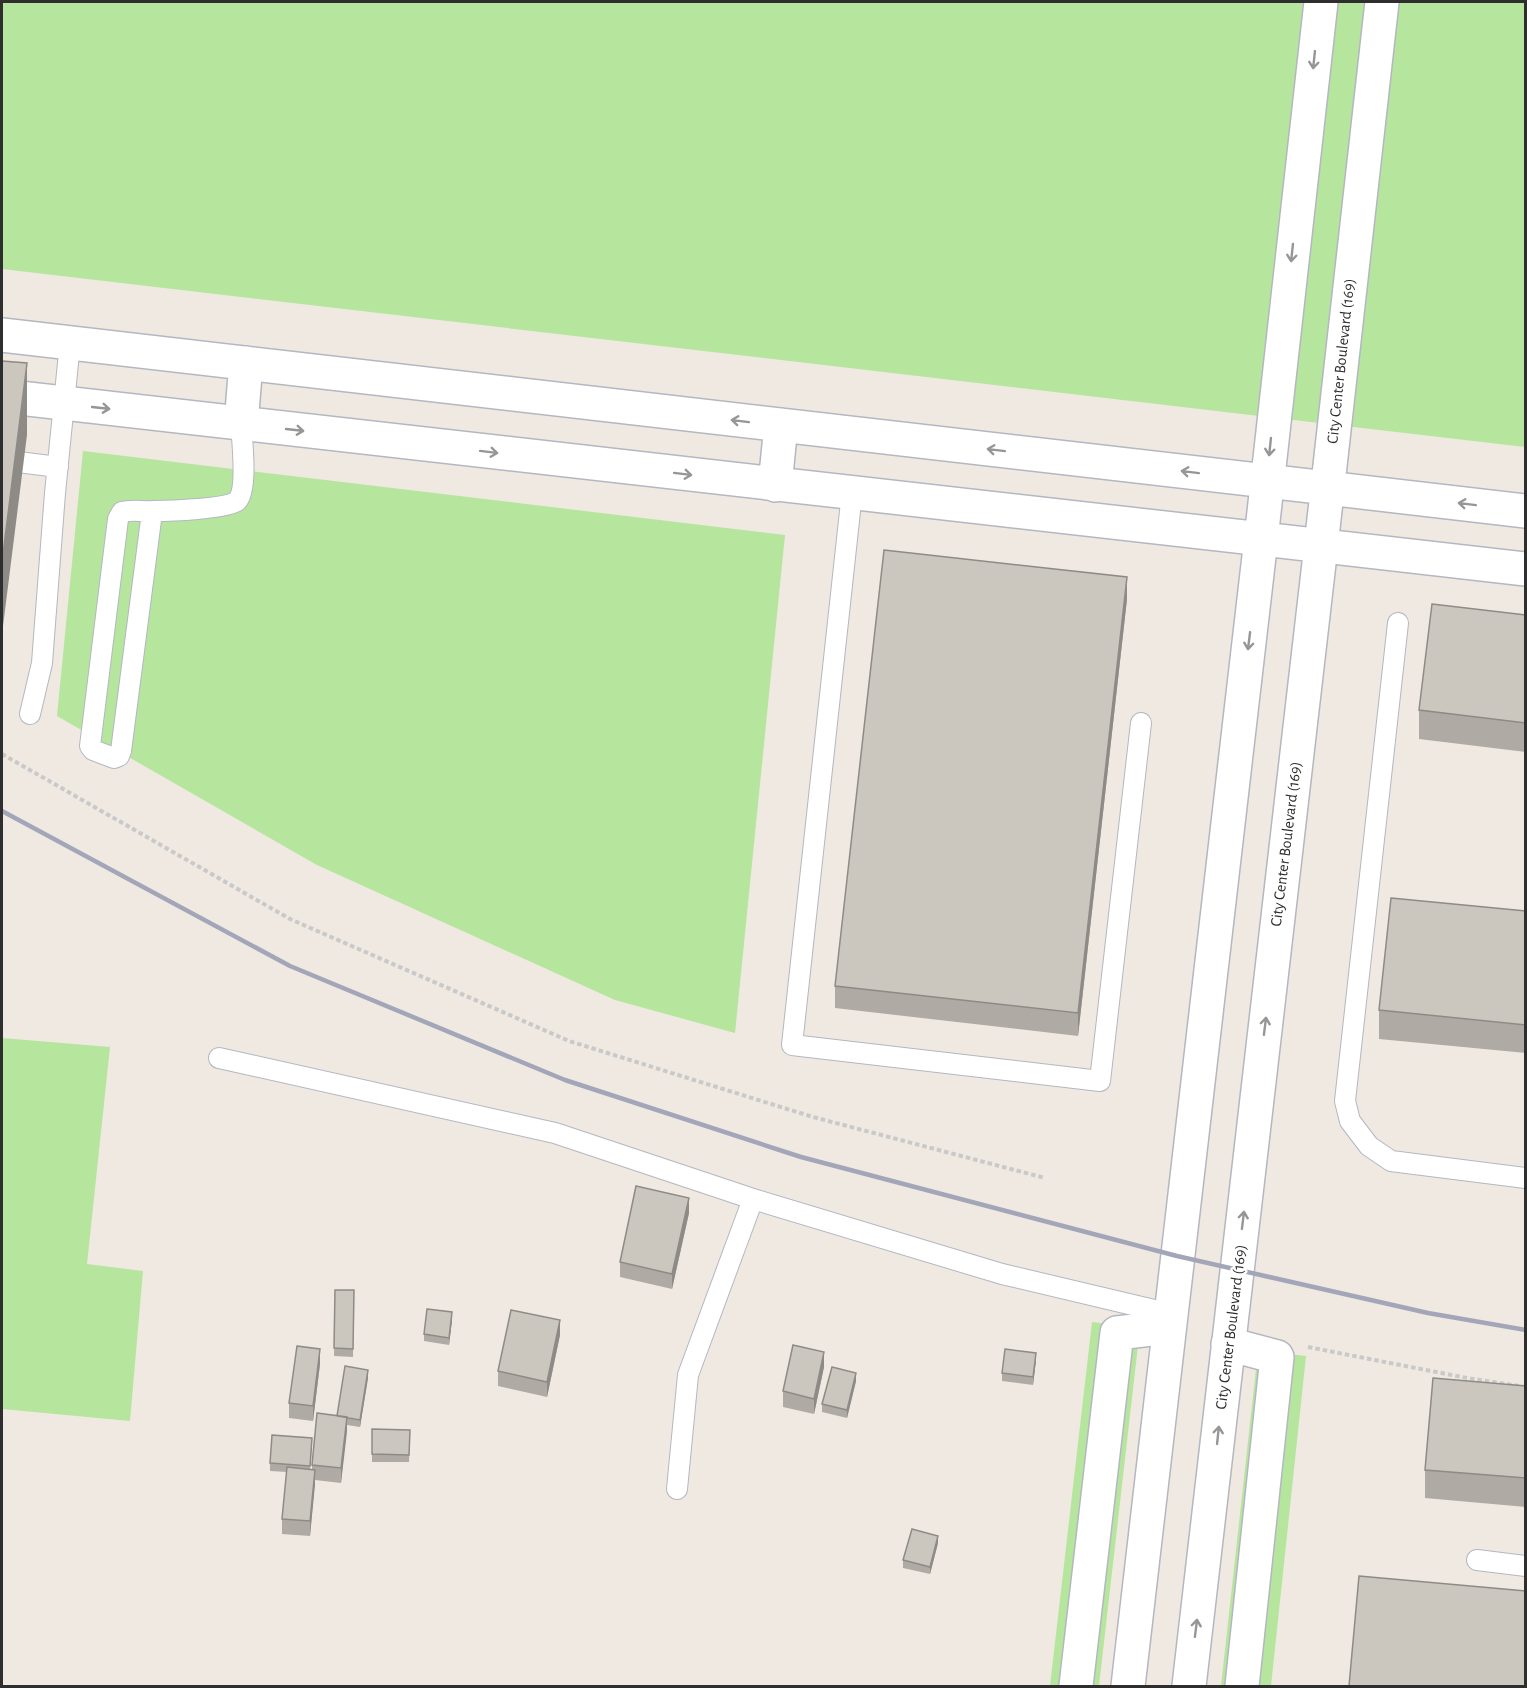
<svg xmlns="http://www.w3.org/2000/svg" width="1527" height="1688" viewBox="0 0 1527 1688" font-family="'Alegreya Sans',sans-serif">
  <rect width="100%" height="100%" fill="#efe9e1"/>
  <!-- green -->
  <path fill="#b6e59e" d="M2 2H1525V447L2 269Z
    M83 451 785 535 735 1033 615 1000 317 865 57 716Z
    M2 1038 110 1047 87 1264 143 1271 130 1421 2 1409Z
    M1092 1322 1140 1328 1099 1686H1050Z
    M1258 1351 1306 1356 1271 1686H1221Z"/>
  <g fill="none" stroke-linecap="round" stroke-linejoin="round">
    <defs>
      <path id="lane" d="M2 460 58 467
        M852 493 792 1045 1100 1081 1141 723
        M152 512 121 751 119 756 114 758 93 750 90 746 118 519 122 512C133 509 143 512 154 511 169 511 227 509 237 501 248 490 242 440 241 424
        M1398 623 1345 1101 1350 1121 1369 1146 1391 1161 1526 1178
        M30 714 42 663 55 493 70 343
        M219 1058 555 1133 753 1199 1002 1274 1171 1314
        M677 1489 688 1375 753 1199
        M1477 1560 1526 1566"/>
      <path id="street" d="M1228 1344 1277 1357 1242 1686
        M1076 1686 1117 1333 1169 1327"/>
      <path id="secondary" d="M2 335 1526 511
        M2 396 1526 569
        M241 424 246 363
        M775 485 781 425
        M1128 1686 1261 539 1321 2
        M1189 1686 1321 546 1382 2"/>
    </defs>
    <!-- lane casing -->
    <use href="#lane" stroke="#b4b7c1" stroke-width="22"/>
    <!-- street casing -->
    <use href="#street" stroke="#b4b7c1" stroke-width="36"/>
    <!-- secondary casing -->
    <use href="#secondary" stroke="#b4b7c1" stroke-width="36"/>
    <!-- path -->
    <path stroke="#c9c9c9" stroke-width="4" stroke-dasharray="4.5 3" stroke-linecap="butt" d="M2 754 290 919 569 1041 813 1117 1045 1178
      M1308 1347 1467 1378 1526 1387"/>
    <!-- lane -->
    <use href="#lane" stroke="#fff" stroke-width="20"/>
    <!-- street -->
    <use href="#street" stroke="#fff" stroke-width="33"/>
    <!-- secondary -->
    <use href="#secondary" stroke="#fff" stroke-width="33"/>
    <!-- rail -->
    <path stroke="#a3a6b8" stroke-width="4.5" d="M2 811 290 966 565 1080 801 1157 1177 1256 1428 1313 1526 1330"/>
  </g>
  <!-- wall -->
  <path fill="#afaba4" d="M1127 599 1078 1036 835 1008V986Z
    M1526 615V752L1419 739V710Z
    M1526 911V1053L1379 1039V1010Z
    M689 1213 672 1289 620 1277V1262Z
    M335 1290H354L353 1357 334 1356Z
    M452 1320 449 1345 424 1341V1334Z
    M560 1335 547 1397 498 1386V1371Z
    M1036 1360 1033 1385 1002 1381V1373Z
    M320 1364 313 1421 289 1418V1403Z
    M824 1367 814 1414 783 1407V1391Z
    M368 1378 360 1427 347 1425 341 1483 315 1480 310 1536 282 1534V1519L287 1472 270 1471V1463L312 1446 310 1470H312V1465L337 1416Z
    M856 1381 847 1418 822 1412V1404Z
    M1526 1386V1507L1425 1498V1470Z
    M372 1429 410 1430 409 1462H372Z
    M938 1543 930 1574 903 1568V1560Z"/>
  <!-- shaded-wall -->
  <path fill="#8e8b86" d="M27 363V435L2 634V562Z
    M1127 577V599L1078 1036V1013Z
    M689 1198V1213L672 1289V1274Z
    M452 1312V1320L449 1345V1338Z
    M560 1320V1335L547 1397V1382Z
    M320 1349V1364L313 1421V1406Z
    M824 1352V1367L814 1414V1399Z
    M1036 1353V1360L1033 1385V1377Z
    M368 1370V1378L360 1427V1420Z
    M856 1373V1381L847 1418V1410Z
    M347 1417V1432L341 1483V1468Z
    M315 1470V1485L310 1536V1521Z
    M938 1536V1543L930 1574V1567Z"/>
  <!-- building -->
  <path fill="#cbc7bf" stroke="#8e8b86" stroke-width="1.5" d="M2 361 27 363 2 562Z
    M884 550 1127 577 1078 1013 835 986Z
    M1432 604 1526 615V723L1419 710Z
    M1391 898 1526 911V1025L1379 1010Z
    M636 1186 689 1198 672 1274 620 1262Z
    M335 1290H354L353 1349 334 1348Z
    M427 1309 452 1312 449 1338 424 1334Z
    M511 1310 560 1320 547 1382 498 1371Z
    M793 1345 824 1352 814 1399 783 1391Z
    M297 1346 320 1349 313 1406 289 1403Z
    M1005 1349 1036 1353 1033 1377 1002 1373Z
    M345 1366 368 1370 360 1420 337 1416Z
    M832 1367 856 1373 847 1410 822 1404Z
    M1433 1378 1526 1386V1478L1425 1470Z
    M317 1413 347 1417 341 1468 312 1465Z
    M372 1429 410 1430 409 1455 372 1454Z
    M272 1435 312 1438 310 1466 270 1463Z
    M287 1467 315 1470 310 1521 282 1519Z
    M912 1529 938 1536 930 1567 903 1560Z
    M1359 1576 1526 1591V1686H1349Z"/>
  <!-- one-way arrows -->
  <defs><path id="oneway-shaft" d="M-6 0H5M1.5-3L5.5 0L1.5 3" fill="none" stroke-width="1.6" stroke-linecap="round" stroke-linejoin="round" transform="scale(1.5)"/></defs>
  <g stroke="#969696">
    <use href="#oneway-shaft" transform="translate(1314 60) rotate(96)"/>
    <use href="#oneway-shaft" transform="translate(1292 253) rotate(96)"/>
    <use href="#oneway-shaft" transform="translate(101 408) rotate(6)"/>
    <use href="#oneway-shaft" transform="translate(740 421) rotate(-173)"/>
    <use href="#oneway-shaft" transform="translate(295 430) rotate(6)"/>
    <use href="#oneway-shaft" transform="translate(1270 447) rotate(96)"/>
    <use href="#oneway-shaft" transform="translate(996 450) rotate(-173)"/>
    <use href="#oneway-shaft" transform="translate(489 452) rotate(7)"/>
    <use href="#oneway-shaft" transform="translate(1190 472) rotate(-173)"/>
    <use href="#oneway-shaft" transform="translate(683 474) rotate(7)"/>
    <use href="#oneway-shaft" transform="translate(1467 504) rotate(-173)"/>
    <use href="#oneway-shaft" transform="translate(1249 641) rotate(97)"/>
    <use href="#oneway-shaft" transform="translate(1265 1026) rotate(-83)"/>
    <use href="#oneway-shaft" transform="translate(1243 1220) rotate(-83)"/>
    <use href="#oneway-shaft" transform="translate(1218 1435) rotate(-84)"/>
    <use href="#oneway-shaft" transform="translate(1196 1628) rotate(-83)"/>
  </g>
  <g text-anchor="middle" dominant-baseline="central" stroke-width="4.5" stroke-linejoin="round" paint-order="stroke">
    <!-- street labels -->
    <g font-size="16" fill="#2e2e2e" stroke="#fff">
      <text transform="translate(1341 361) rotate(-84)">City Center Boulevard (169)</text>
      <text transform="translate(1286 844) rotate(-83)">City Center Boulevard (169)</text>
      <text transform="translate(1231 1327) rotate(-83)">City Center Boulevard (169)</text>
    </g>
  </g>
  <!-- border -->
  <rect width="1527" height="1688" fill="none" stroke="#2e2e2e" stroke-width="6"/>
</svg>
